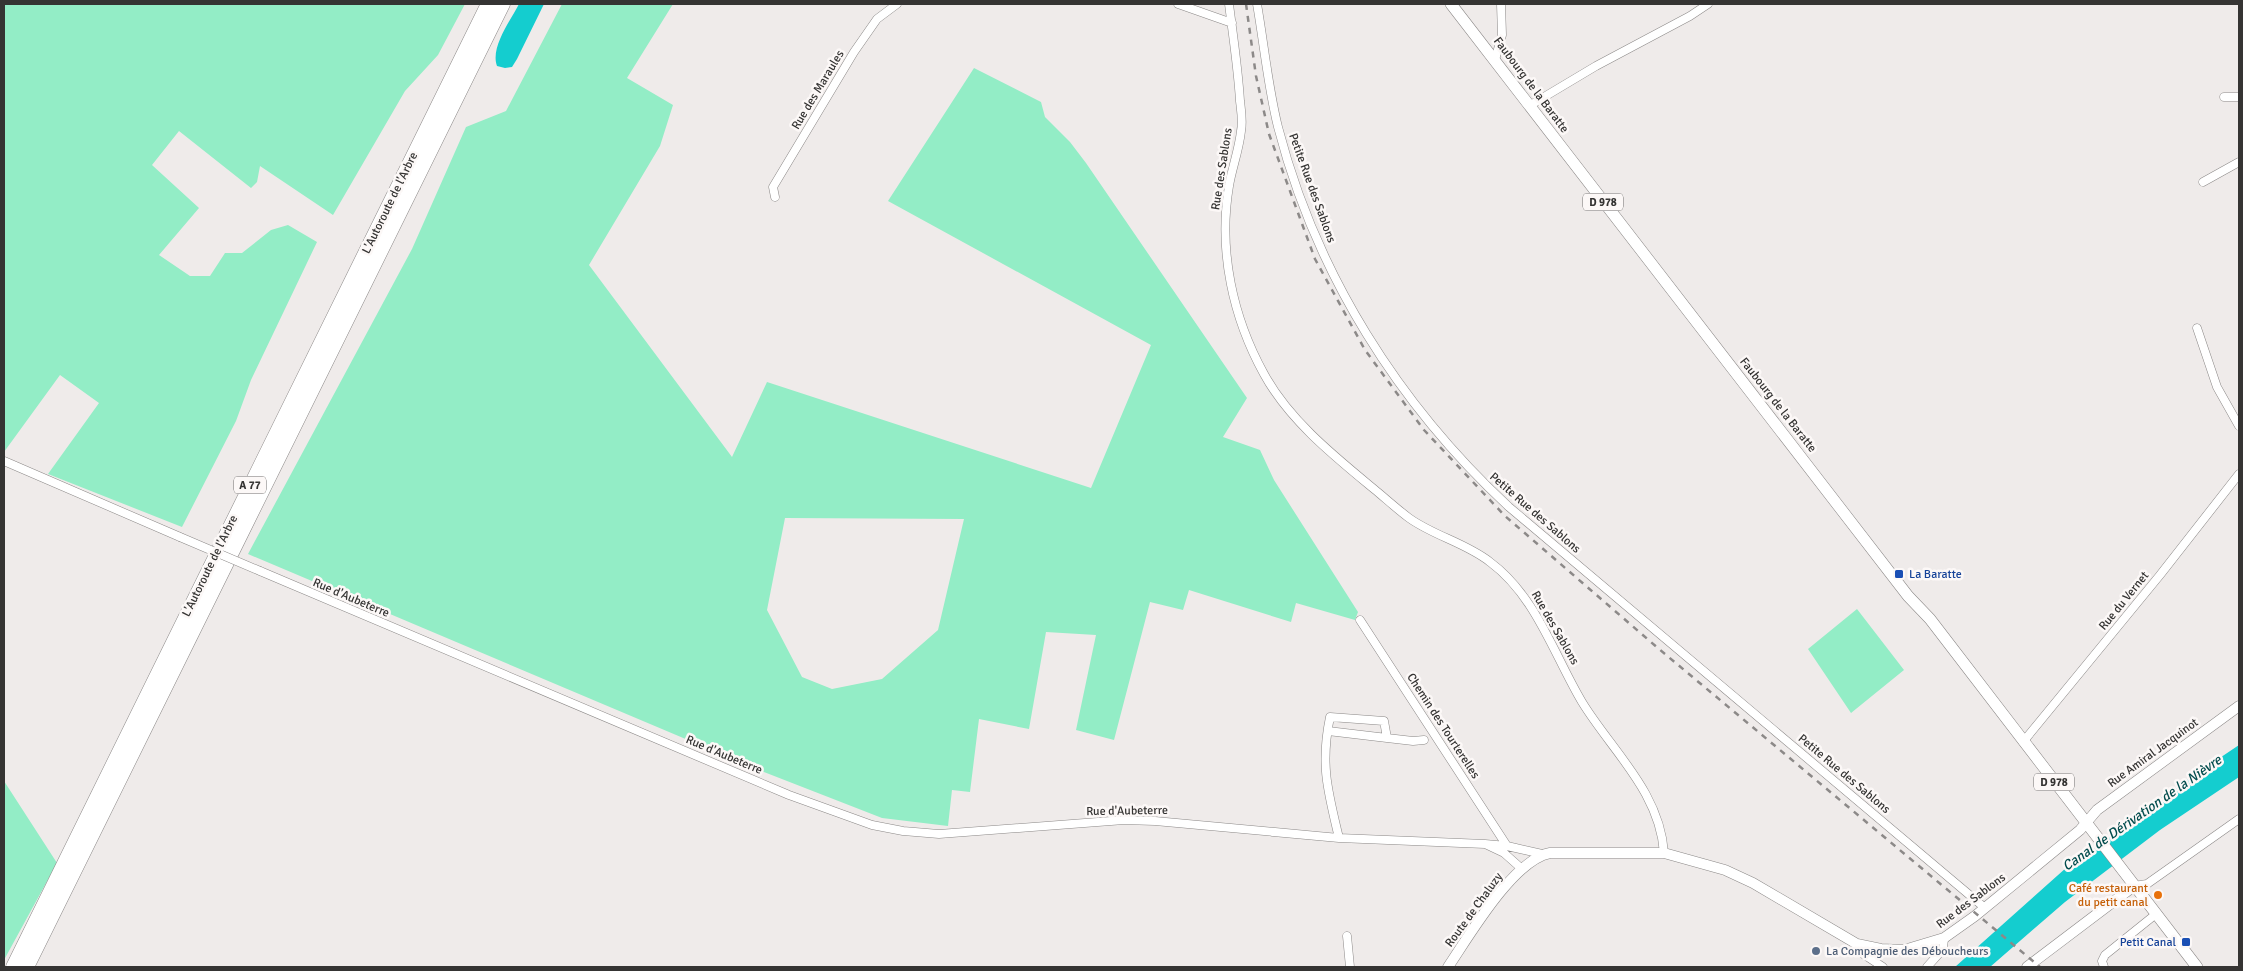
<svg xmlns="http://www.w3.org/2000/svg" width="2243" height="971" viewBox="0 0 2243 971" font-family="Signika,sans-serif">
  <rect width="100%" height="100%" fill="#efebea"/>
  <!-- green -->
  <path fill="#93edc6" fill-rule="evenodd" d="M4 4H465L438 55 405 91 333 215 260 166 257 182 251 188 179 131 152 165 199 208 159 255 190 276H210L225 253H242L271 230 288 225 317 242 251 380 236 421 182 527 48 474 99 403 60 375 4 452Z
    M562 4H673L627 78 673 105 660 146 589 265 732 457 767 382 1091 488 1151 345 888 201 974 68 1041 102 1045 117 1070 142 1086 163 1247 398 1223 437 1260 450 1274 480 1358 612 1355 620 1296 603 1291 622 1189 590 1183 610 1150 602 1114 740 1076 730 1096 635 1046 632 1029 729 979 719 970 792 952 790 948 826 882 818 759 770 248 554 412 249 466 127 506 111ZM785 518 964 519 938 630 882 679 832 689 802 677 767 610Z
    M1857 609 1904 670 1851 713 1808 649Z
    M4 781 57 863 4 960Z"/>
  <!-- water -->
  <path fill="#14cdcf" d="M519 4H544L517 59 512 67 505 68 497 66C490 47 511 20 519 4Z
    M2239 745V777L2160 830 2065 902 1990 967H1955L2085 851 2093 850 2109 836 2110 832Z"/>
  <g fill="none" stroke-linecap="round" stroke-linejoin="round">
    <defs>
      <path id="street" d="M1178 4 1232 23
        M1229 4C1233 36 1238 68 1240 101 1241 110 1243 121 1241 131 1239 150 1232 168 1229 186 1218 251 1233 318 1264 374 1289 420 1334 456 1374 489 1385 498 1397 509 1409 518 1434 536 1466 543 1490 562 1536 596 1554 655 1582 702 1612 751 1660 792 1664 853
        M1257 4C1264 44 1268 87 1278 127 1316 274 1399 405 1509 507L1985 908
        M1495 60 1502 35 1501 4
        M2224 97H2239
        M1529 106 1596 66 1690 16 1708 4
        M2203 182 2239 162
        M775 197 773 187 854 52 877 19 897 4
        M2197 328 2217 387 2239 426
        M4 461 180 537
        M260 571 789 795 872 825 903 831 939 834 1124 820 1155 821 1339 838 1485 844
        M1360 620 1507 846
        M1328 731 1387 738 1384 721 1330 717C1320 765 1328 792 1339 838
        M1387 738 1413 741 1424 740
        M2023 742 2160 575 2239 474
        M1522 869 1504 853 1485 844 1507 846 1542 854
        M2134 886 2147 884 2239 819
        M1347 936 1350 967
        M1857 944 1860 952 1883 967
        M1927 967 1943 949 1944 938
        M2104 967 2102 961 2105 955 2156 914"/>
      <path id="secondary" d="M1448 967C1469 936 1513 860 1550 853H1664L1725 870 1753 883 1857 944 1881 949 1904 950 1944 938 1975 916 2080 830 2097 810 2239 706
        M2027 967 2134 886"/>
      <path id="primary" d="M1451 4 1908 596 1930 619 2197 967"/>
      <path id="highway" d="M13 967 488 4
        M27 967 503 4"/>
    </defs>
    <!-- street casing -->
    <use href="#street" stroke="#8b8887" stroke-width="9"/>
    <!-- secondary casing -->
    <use href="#secondary" stroke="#8b8887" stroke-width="11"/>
    <!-- primary casing -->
    <use href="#primary" stroke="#8b8887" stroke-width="12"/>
    <!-- highway casing -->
    <use href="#highway" stroke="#8b8887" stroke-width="15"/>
    <!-- street -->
    <use href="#street" stroke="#fff" stroke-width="8"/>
    <!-- secondary -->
    <use href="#secondary" stroke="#fff" stroke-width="10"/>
    <!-- primary -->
    <use href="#primary" stroke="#fff" stroke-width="11"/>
    <!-- highway -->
    <use href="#highway" stroke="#fff" stroke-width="14"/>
    <!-- rail -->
    <path stroke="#8c8988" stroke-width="2.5" stroke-dasharray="6 6" stroke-linecap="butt" d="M1246 4 1256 76 1269 134 1315 259 1365 350 1424 430 1505 516 1659 649 2040 967"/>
    <defs>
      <path id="street-bridge" d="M180 537 260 571"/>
    </defs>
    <!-- street-bridge casing -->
    <use href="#street-bridge" stroke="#8b8887" stroke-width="9" stroke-linecap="butt"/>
    <!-- street-bridge -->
    <use href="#street-bridge" stroke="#fff" stroke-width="8"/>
  </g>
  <!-- markers -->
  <g fill="#1a4fb4" stroke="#fcf8f7" stroke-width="2">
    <rect x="1894" y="569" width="10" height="10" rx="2.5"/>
    <rect x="2181" y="937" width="10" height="10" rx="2.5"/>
  </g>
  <circle fill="#e8710a" stroke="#fcf8f7" stroke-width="2" cx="2158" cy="895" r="5"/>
  <circle fill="#5c6f8a" stroke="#fcf8f7" stroke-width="2" cx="1816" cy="951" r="5"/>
  <g text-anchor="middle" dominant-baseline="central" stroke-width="5" stroke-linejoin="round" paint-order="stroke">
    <!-- shield labels -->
    <g fill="#fcf8f7" stroke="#716f6e" stroke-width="1">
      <rect x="1583" y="193.5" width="40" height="17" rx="4"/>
      <rect x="234" y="476.5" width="32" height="17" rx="4"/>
      <rect x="2034" y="773.5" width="40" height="17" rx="4"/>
    </g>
    <g font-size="11" font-weight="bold" fill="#353433">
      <text x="1603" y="202">D 978</text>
      <text x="250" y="485">A 77</text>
      <text x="2054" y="782">D 978</text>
    </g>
    <!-- street labels -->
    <g font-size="12" fill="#353433" stroke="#fcf8f7">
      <text transform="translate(1531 85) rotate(53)">Faubourg de la Baratte</text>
      <text transform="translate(818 90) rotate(-59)">Rue des Maraules</text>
      <text transform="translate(1222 169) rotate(-81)">Rue des Sablons</text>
      <text transform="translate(1312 188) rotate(70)">Petite Rue des Sablons</text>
      <text transform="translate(390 203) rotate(-64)">L'Autoroute de l'Arbre</text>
      <text transform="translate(1778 405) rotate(52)">Faubourg de la Baratte</text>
      <text transform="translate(1535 513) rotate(41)">Petite Rue des Sablons</text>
      <text transform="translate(210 566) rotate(-64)">L'Autoroute de l'Arbre</text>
      <text transform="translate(351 598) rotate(23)">Rue d'Aubeterre</text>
      <text transform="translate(2124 601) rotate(-51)">Rue du Vernet</text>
      <text transform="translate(1555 628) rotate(60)">Rue des Sablons</text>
      <text transform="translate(1443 726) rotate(57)">Chemin des Tourterelles</text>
      <text transform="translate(2153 753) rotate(-36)">Rue Amiral Jacquinot</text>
      <text transform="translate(724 755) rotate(23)">Rue d'Aubeterre</text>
      <text transform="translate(1844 774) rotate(40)">Petite Rue des Sablons</text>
      <text transform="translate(1127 811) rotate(-1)">Rue d'Aubeterre</text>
      <text transform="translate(1971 901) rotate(-37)">Rue des Sablons</text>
      <text transform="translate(1474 910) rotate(-54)">Route de Chaluzy</text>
    </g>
    <!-- transit labels -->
    <g font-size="12" fill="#164399" stroke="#fcf8f7" text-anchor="start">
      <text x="1909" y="574">La Baratte</text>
      <text x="2176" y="942" text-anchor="end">Petit Canal</text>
    </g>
    <!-- food labels -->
    <g font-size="12" fill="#c56008" stroke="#fcf8f7" text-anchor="end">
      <text x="2148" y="888">Café restaurant<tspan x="2148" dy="14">du petit canal</tspan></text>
    </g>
    <!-- service labels -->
    <g font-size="12" fill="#4e5e75" stroke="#fcf8f7" text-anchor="start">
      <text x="1826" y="951">La Compagnie des Déboucheurs</text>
    </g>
    <!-- water labels -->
    <g font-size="14" font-style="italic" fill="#024c4d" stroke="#fcf8f7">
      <text transform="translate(2142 813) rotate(-35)">Canal de Dérivation de la Nièvre</text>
    </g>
  </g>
  <!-- border -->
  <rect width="2243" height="971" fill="none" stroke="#353433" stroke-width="10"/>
</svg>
